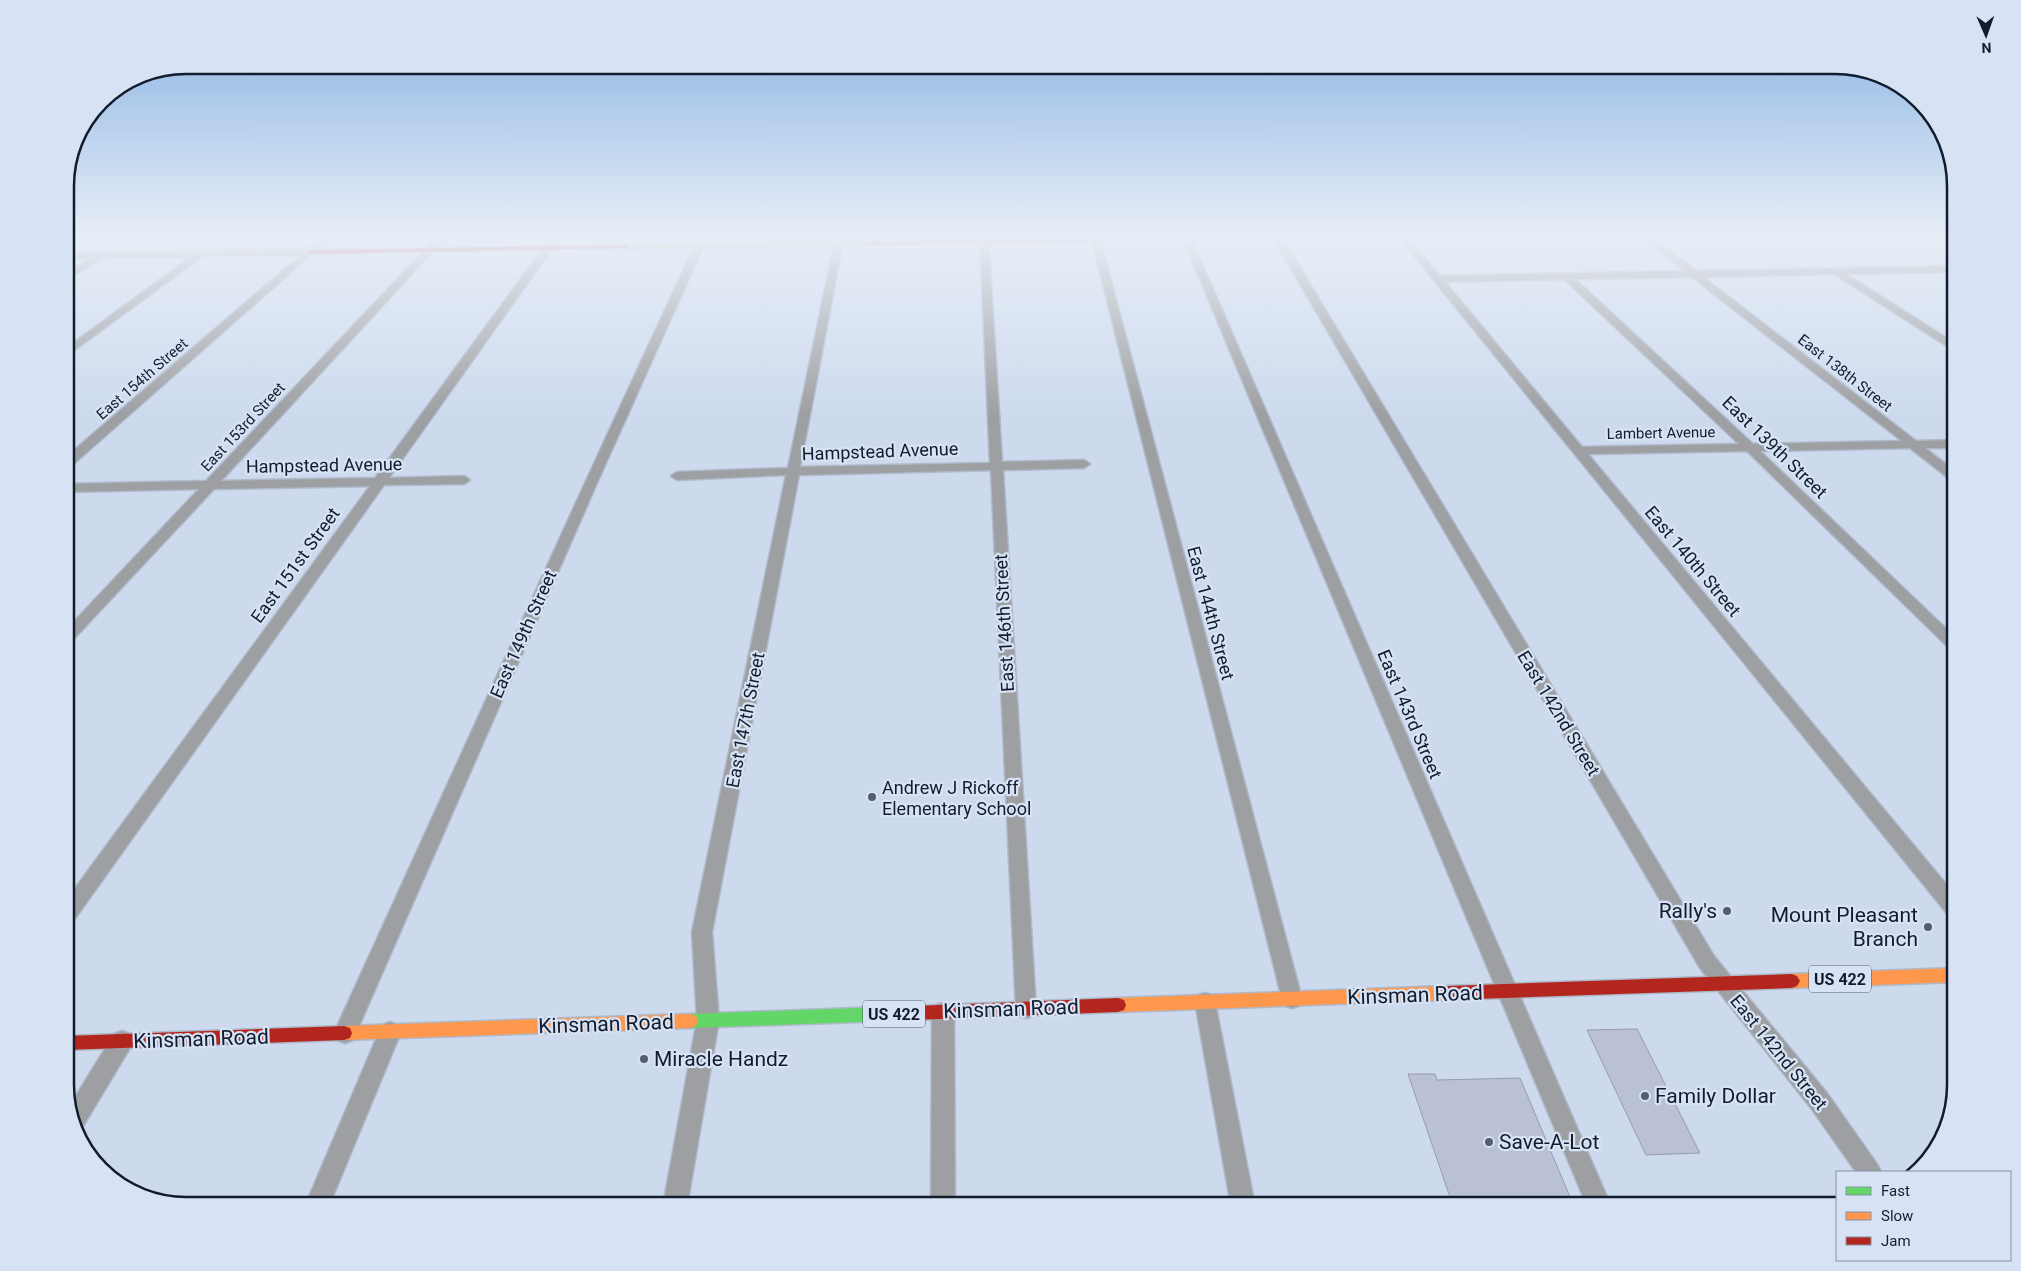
<svg xmlns="http://www.w3.org/2000/svg" width="2021" height="1271" viewBox="0 0 2021 1271" font-family="Roboto,sans-serif">
  <rect width="100%" height="100%" fill="#cddaee"/>
  <!-- building -->
  <path fill="#bbc1d4" stroke="#969cae" d="M1637 1029 1700 1153 1646 1155 1587 1030Z
    M1408 1074H1435L1437 1080 1520 1078 1570 1197 1452 1203Z"/>
  <g fill="none" stroke-linecap="round" stroke-linejoin="round">
    <defs>
      <path id="street" d="M322 236H332L69 468 65 469V458L301 255 203 256 65 357V349L191 257 103 258 65 281V274L90 258 65 259V253L307 249Z
        M438 236H447L221 481 375 478 552 236H561L389 478 464 476 470 480 464 484 384 485 72 923 65 925V902L370 486 214 489 70 643 65 645V631L199 489 65 492V484L206 481Z
        M699 236H708L597 483 356 1033 353 1040 345 1043 337 1040 334 1033 585 483Z
        M836 236H844L800 467 990 463 980 236H988L1002 462 1084 460 1090 464 1084 468 1003 470 1036 1009 1033 1016 1026 1018 1019 1016 1016 1009 991 470 799 475 712 932 719 1020 687 1206H663L697 1020 692 932 786 475 677 480 671 476 677 472 788 468Z
        M1091 236H1099L1302 999 1299 1006 1292 1008 1285 1006 1282 999Z
        M1182 236H1190L1611 1206H1587Z
        M1272 236H1281L1714 956 1827 1093 1877 1164 1881 1172H1856L1811 1108 1700 968Z
        M1398 236H1407L1440 276 1685 271 1641 236H1651L1696 271 1956 266V272L1846 274 1956 344V352L1834 274 1703 277 1916 441 1956 440V448H1925L1956 472V482L1952 481 1910 448 1760 451 1956 638V652L1951 650 1747 451 1588 454 1956 896V918L1949 916ZM1692 277 1902 441 1753 444 1575 279ZM1564 279 1739 444 1582 447 1445 282Z
        M1205 993 1212 995 1215 1002 1255 1206H1231L1195 1002 1198 995Z
        M943 1003 950 1005 954 1012 955 1206H931L932 1012 936 1005Z
        M390 1022 398 1025 401 1032 329 1206H305L382 1025Z
        M122 1031 130 1034 133 1041 130 1048 82 1128 77 1130 69 1107 114 1034Z"/>
      <path id="fast" d="M871 241 873 242V244L625 249 622 247 625 245Z
        M913 1006 919 1008 921 1013 919 1018 913 1020 690 1028 684 1026 682 1021 684 1016 690 1014Z"/>
      <path id="slow" d="M1956 968V982L1792 988 1787 986 1784 981 1787 976 1792 974Z
        M1448 986 1453 988 1456 993 1453 998 1448 1000 1118 1012 1112 1010 1110 1005 1112 1000 1118 998Z
        M690 1014 696 1016 698 1021 696 1026 690 1028 344 1040 338 1038 336 1033 338 1028 344 1026Z"/>
      <path id="jam" d="M1168 236H1321L1318 238 871 245 868 243 871 241Z
        M625 245 627 246V248L310 254 307 252 310 250Z
        M1792 974 1797 976 1800 981 1797 986 1792 988 1448 1000 1443 998 1440 993 1443 988 1448 986Z
        M1118 998 1124 1000 1126 1005 1124 1010 1118 1012 913 1020 907 1018 905 1013 907 1008 913 1006Z
        M344 1026 350 1028 352 1033 350 1038 344 1040 65 1050V1036Z"/>
    </defs>
    <!-- street casing -->
    <use href="#street" stroke="#aeb9c9" stroke-width="3"/>
    <!-- fast casing -->
    <use href="#fast" stroke="#aeb9c9" stroke-width="3"/>
    <!-- slow casing -->
    <use href="#slow" stroke="#aeb9c9" stroke-width="3"/>
    <!-- jam casing -->
    <use href="#jam" stroke="#aeb9c9" stroke-width="3"/>
    <!-- street -->
    <use href="#street" fill="#9e9fa2" fill-rule="evenodd"/>
    <!-- fast -->
    <use href="#fast" fill="#63d668" fill-rule="evenodd"/>
    <!-- slow -->
    <use href="#slow" fill="#ff974d" fill-rule="evenodd"/>
    <!-- jam -->
    <use href="#jam" fill="#b3261e" fill-rule="evenodd"/>
  </g>
  <!-- sky -->
  <linearGradient id="sky" x2="0" y2="1"><stop stop-color="#83afe2"/><stop offset="0.57" stop-color="#e8eef7"/><stop offset="1" stop-color="#e8eef7" stop-opacity="0"/></linearGradient>
  <rect width="2021" height="414" fill="url(#sky)"/>
  <!-- markers -->
  <g fill="#535e71" stroke="#d7e3f5" stroke-width="2">
    <circle cx="872" cy="797" r="5"/>
    <circle cx="1727" cy="911" r="5"/>
    <circle cx="1928" cy="927" r="5"/>
    <circle cx="644" cy="1059" r="5"/>
    <circle cx="1645" cy="1096" r="5"/>
    <circle cx="1489" cy="1142" r="5"/>
  </g>
  <g text-anchor="middle" dominant-baseline="central" stroke-width="4.5" stroke-linejoin="round" paint-order="stroke">
    <!-- far-street labels -->
    <g font-size="15" fill="#121c2d" stroke="#d7e3f5">
      <text transform="translate(1845 373) rotate(38)">East 138th Street</text>
      <text transform="translate(142 379) rotate(-41)">East 154th Street</text>
      <text transform="translate(243 427) rotate(-47)">East 153rd Street</text>
      <text transform="translate(1661 433) rotate(-1)">Lambert Avenue</text>
    </g>
    <!-- shield labels -->
    <g fill="#d7e3f5" stroke="#4d5869" stroke-width="1">
      <rect x="1809" y="965.5" width="62" height="27" rx="4"/>
      <rect x="863" y="1000.5" width="62" height="27" rx="4"/>
    </g>
    <g font-size="16" font-weight="bold" fill="#121c2d">
      <text x="1840" y="979">US 422</text>
      <text x="894" y="1014">US 422</text>
    </g>
    <!-- street labels -->
    <g font-size="18" fill="#121c2d" stroke="#d7e3f5">
      <text transform="translate(1775 447) rotate(44)">East 139th Street</text>
      <text transform="translate(880 451) rotate(-2)">Hampstead Avenue</text>
      <text transform="translate(324 465) rotate(-1)">Hampstead Avenue</text>
      <text transform="translate(1693 561) rotate(50)">East 140th Street</text>
      <text transform="translate(295 565) rotate(-54)">East 151st Street</text>
      <text transform="translate(1211 613) rotate(75)">East 144th Street</text>
      <text transform="translate(1004 623) rotate(-93)">East 146th Street</text>
      <text transform="translate(523 634) rotate(-66)">East 149th Street</text>
      <text transform="translate(1559 713) rotate(59)">East 142nd Street</text>
      <text transform="translate(1410 714) rotate(67)">East 143rd Street</text>
      <text transform="translate(745 720) rotate(-79)">East 147th Street</text>
      <text transform="translate(1779 1052) rotate(51)">East 142nd Street</text>
    </g>
    <!-- poi labels -->
    <g font-size="18" fill="#121c2d" stroke="#d7e3f5" text-anchor="start">
      <text x="882" y="787">Andrew J Rickoff<tspan x="882" dy="21">Elementary School</tspan></text>
    </g>
    <!-- near-poi labels -->
    <g font-size="21" fill="#121c2d" stroke="#d7e3f5" text-anchor="start">
      <text x="1717" y="911" text-anchor="end">Rally's</text>
      <text x="1918" y="915" text-anchor="end">Mount Pleasant<tspan x="1918" dy="24">Branch</tspan></text>
      <text x="654" y="1059">Miracle Handz</text>
      <text x="1655" y="1096">Family Dollar</text>
      <text x="1499" y="1142">Save-A-Lot</text>
    </g>
    <!-- near-street labels -->
    <g font-size="21" fill="#121c2d" stroke="#d7e3f5">
      <text transform="translate(1415 995) rotate(-2)">Kinsman Road</text>
      <text transform="translate(1011 1009) rotate(-2)">Kinsman Road</text>
      <text transform="translate(606 1024) rotate(-2)">Kinsman Road</text>
      <text transform="translate(201 1039) rotate(-2)">Kinsman Road</text>
    </g>
  </g>
  <!-- crop -->
  <path d="M0 0H2021V1271H0ZM186 74H1835A112 112 0 0 1 1947 186V1085A112 112 0 0 1 1835 1197H186A112 112 0 0 1 74 1085V186A112 112 0 0 1 186 74Z" fill="#d7e3f5" fill-rule="evenodd"/>
  <path fill="none" stroke="#121c2d" stroke-width="2.5" d="M186 74H1835A112 112 0 0 1 1947 186V1085A112 112 0 0 1 1835 1197H186A112 112 0 0 1 74 1085V186A112 112 0 0 1 186 74Z"/>
  <!-- legend -->
  <rect x="1836" y="1171" width="175" height="90" fill="#d7e3f5" stroke="#8893a5"/>
  <rect x="1846" y="1187" width="25" height="8" fill="#63d668" stroke="#8893a5"/>
  <text x="1881" y="1196" font-size="15" fill="#121c2d">Fast</text>
  <rect x="1846" y="1212" width="25" height="8" fill="#ff974d" stroke="#8893a5"/>
  <text x="1881" y="1221" font-size="15" fill="#121c2d">Slow</text>
  <rect x="1846" y="1237" width="25" height="8" fill="#b3261e" stroke="#8893a5"/>
  <text x="1881" y="1246" font-size="15" fill="#121c2d">Jam</text>
  <!-- north arrow -->
  <g transform="translate(1986 35) rotate(178)" stroke="#d7e3f5" stroke-width="4" paint-order="stroke">
  <path d="M0-4L9 19L0 12L-9 19Z" fill="#121c2d"/>
  <text y="-8" font-size="14" font-weight="bold" text-anchor="middle" fill="#121c2d">N</text>
  </g>
</svg>
